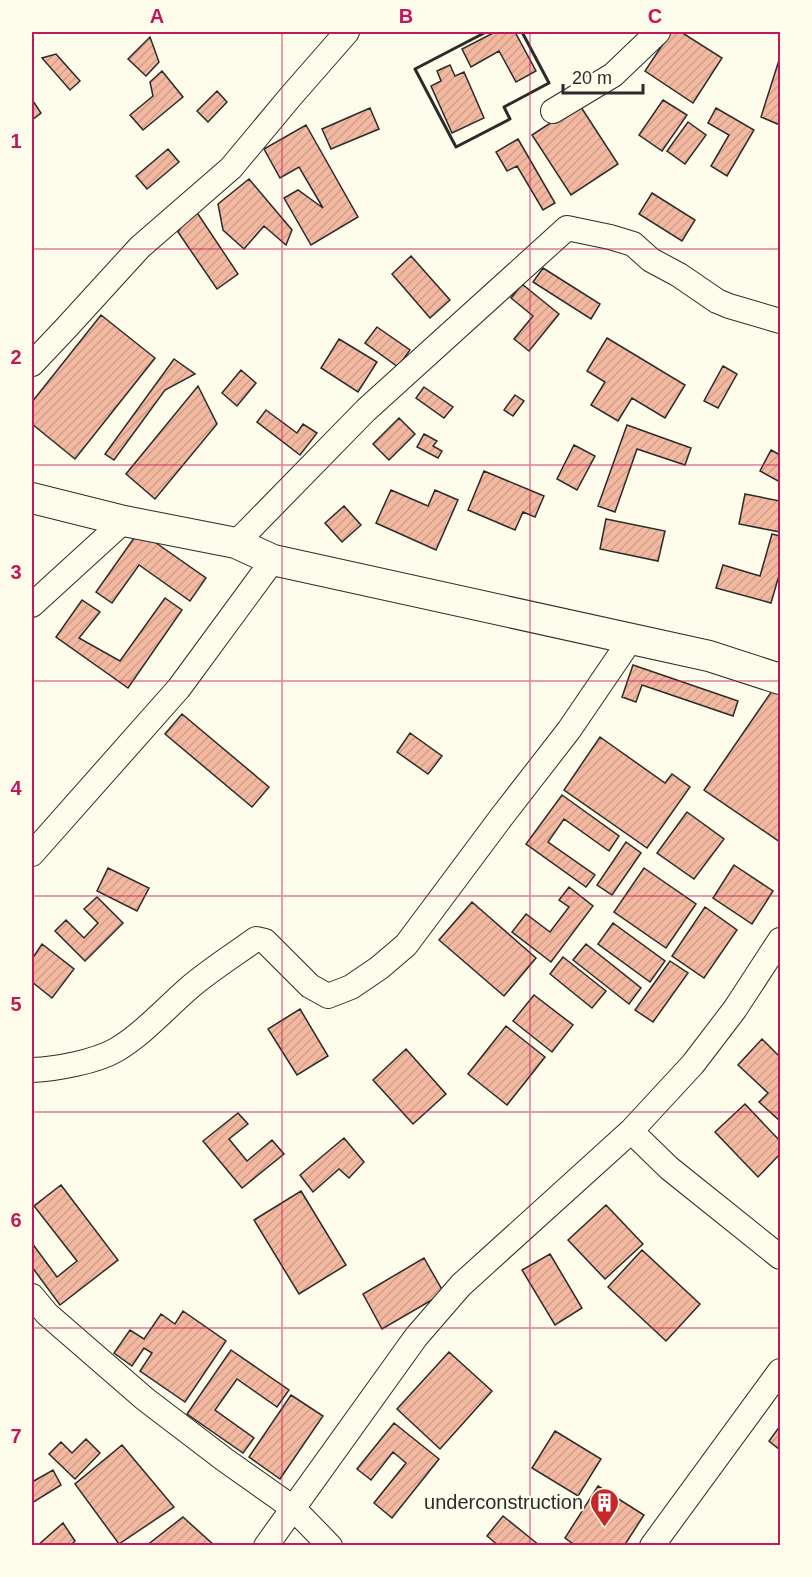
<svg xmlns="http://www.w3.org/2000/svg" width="812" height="1577" viewBox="0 0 812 1577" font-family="Arial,sans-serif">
  <defs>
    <pattern id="building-hatch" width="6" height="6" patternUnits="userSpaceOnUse" patternTransform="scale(1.5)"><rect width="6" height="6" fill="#f2b8a0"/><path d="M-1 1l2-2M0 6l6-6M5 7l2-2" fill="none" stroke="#d09e8a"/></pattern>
  </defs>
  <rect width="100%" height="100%" fill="#fdfbea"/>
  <!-- building -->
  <path fill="url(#building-hatch)" stroke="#2b2b2b" stroke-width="1.5" d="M495 32H515L536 71 516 82 499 51 471 67 462 49Z
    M671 32H681L722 58 693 103 645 71Z
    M150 37 159 62 146 76 128 59Z
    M56 54 80 81 70 90 42 58Z
    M780 57V125L761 117Z
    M450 65 455 76 464 72 484 118 452 133 431 86 441 81 437 71Z
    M162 71 183 97 143 130 130 115 153 96 150 82Z
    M217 91 227 102 208 122 197 111Z
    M663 100 687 115 662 151 639 135Z
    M33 101 41 113 32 120V102Z
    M579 104 618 164 571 195 532 135Z
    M370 108 379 129 331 149 322 129Z
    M716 108 754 130 727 176 711 166 729 135 708 123Z
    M688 122 706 135 685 164 667 151Z
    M306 125 358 217 311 245 284 198 298 190 323 208 299 167 280 178 264 149Z
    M518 139 555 203 543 210 517 166 507 171 496 152Z
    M168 149 179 162 147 189 136 176Z
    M249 179 292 230 286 245 264 226 244 249 223 230 218 204Z
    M652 193 695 220 682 241 639 214Z
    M194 208 238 274 217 289 178 232Z
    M411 256 450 300 430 318 392 274Z
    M543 268 600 304 591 319 533 282Z
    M522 284 559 314 529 351 514 339 533 316 511 298Z
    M101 315 155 358 75 459 32 424V402Z
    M377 327 410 350 398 367 365 343Z
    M607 338 685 385 665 418 632 398 618 421 591 405 605 382 587 371Z
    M339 339 377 362 358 392 321 368Z
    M174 359 195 374 165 390 114 460 105 454Z
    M723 366 737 374 718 408 704 401Z
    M241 370 256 383 237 406 222 393Z
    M198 386 217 424 155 499 126 474Z
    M424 387 453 407 444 418 416 398Z
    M515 395 524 401 513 416 504 410Z
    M266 410 297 433 303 424 317 433 300 455 257 422Z
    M399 418 415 434 389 460 373 444Z
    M627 425 691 448 685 465 637 449 615 512 598 506Z
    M424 434 437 441 433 446 442 451 438 458 417 447Z
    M574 445 595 456 577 490 557 479Z
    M771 450 780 455V482L760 471Z
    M484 471 544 496 535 517 523 512 515 530 468 510Z
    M391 490 428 506 435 490 458 500 436 550 376 523Z
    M745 494 780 501V532L739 524Z
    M344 506 361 525 342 542 325 523Z
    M606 519 665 531 658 561 600 549Z
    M139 531 206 578 190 601 139 565 112 603 96 592Z
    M772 534 780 536V572L771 603 716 588 723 565 760 576Z
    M165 598 182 610 128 688 56 637 82 600 100 612 79 638 120 661Z
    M633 665 738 701 733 716 642 685 636 702 622 697Z
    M774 688 780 692V842L704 790Z
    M182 714 269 787 252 807 165 734Z
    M410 733 442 756 428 774 397 752Z
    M600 737 665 783 672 774 690 787 647 848 564 790Z
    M562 795 619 836 609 851 564 819 548 842 595 875 586 887 526 844Z
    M687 812 724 839 694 879 657 853Z
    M626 842 641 853 612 895 597 885Z
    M734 865 773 891 752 924 713 898Z
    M108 868 149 888 137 911 97 891Z
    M644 868 696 904 666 948 614 912Z
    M569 887 593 906 551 962 512 932 526 914 550 932 569 907 559 900Z
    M97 897 123 923 85 961 55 931 66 920 84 938 98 923 84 909Z
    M472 902 536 958 504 996 439 940Z
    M705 907 737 930 704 978 672 956Z
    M613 923 665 961 650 982 598 944Z
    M42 944 74 969 52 998 32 982V959Z
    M586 944 641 988 629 1004 573 960Z
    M563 957 606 991 592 1008 550 974Z
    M670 961 688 973 653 1022 635 1010Z
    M534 995 573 1025 552 1052 513 1021Z
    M300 1009 328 1056 297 1075 268 1029Z
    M506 1026 545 1057 507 1105 468 1074Z
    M762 1039 780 1057V1121L759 1102 768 1093 738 1065Z
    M406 1049 446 1094 413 1124 373 1080Z
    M745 1104 780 1141V1154L758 1177 715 1132Z
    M238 1113 248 1124 229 1139 247 1161 272 1140 284 1154 242 1188 203 1141Z
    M344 1138 364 1162 349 1178 339 1169 313 1192 300 1175Z
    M61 1185 118 1260 60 1305 32 1267V1243L57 1277 77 1261 34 1206Z
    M301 1191 346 1265 299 1294 254 1220Z
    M606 1205 643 1244 605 1279 568 1240Z
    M642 1250 700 1304 666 1341 608 1287Z
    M550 1254 582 1308 555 1325 522 1270Z
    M424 1258 444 1293 382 1329 363 1294Z
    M183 1311 226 1341 185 1402 140 1371 152 1353 144 1348 132 1366 114 1353 130 1330 144 1339 161 1314 175 1324Z
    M231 1350 289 1390 277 1407 237 1379 215 1410 254 1438 243 1453 187 1414Z
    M449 1352 492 1391 440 1449 397 1409Z
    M291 1395 323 1416 280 1479 249 1457Z
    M394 1423 439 1459 392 1518 374 1503 406 1463 393 1452 371 1480 357 1469Z
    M780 1426V1450L769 1441Z
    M555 1431 601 1459 578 1496 532 1468Z
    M86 1439 100 1453 75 1479 49 1454 61 1442 72 1453Z
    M122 1445 174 1507 119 1544 75 1484Z
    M53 1470 61 1485 32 1503V1482Z
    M598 1486 644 1515 624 1546H576L565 1538Z
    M503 1516 539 1545V1546H499L487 1536Z
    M183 1517 215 1546H146Z
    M63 1523 75 1541 70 1546H37Z"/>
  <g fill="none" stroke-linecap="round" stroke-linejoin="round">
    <defs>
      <path id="minor" d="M553 111 613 75 658 32
        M32 364 67 327 140 247 231 168 291 96 347 32
        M236 543 366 410 567 228 610 237 633 244 651 260 679 275 717 301 729 306 780 321
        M32 605 124 521
        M32 854 179 688 273 560
        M32 1070C56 1069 95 1062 116 1050 143 1034 166 1008 189 988 210 970 234 955 256 939L265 941 310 986 328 996 351 987 379 968 406 945 503 815 569 730 631 639
        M631 1131 669 1168 780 1257
        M32 1296 47 1314 145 1399 225 1460 293 1508 330 1546
        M266 1546 416 1337 461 1285 631 1131 693 1064 735 1009 780 940
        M652 1546 780 1371"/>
      <path id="tertiary" d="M32 498 124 521 236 543 273 560 709 656 780 679"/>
    </defs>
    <!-- minor casing -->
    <use href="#minor" stroke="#2b2b2b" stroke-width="26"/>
    <!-- tertiary casing -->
    <use href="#tertiary" stroke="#2b2b2b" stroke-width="32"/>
    <!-- minor -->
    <use href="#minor" stroke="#fdfbea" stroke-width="24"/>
    <!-- tertiary -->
    <use href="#tertiary" stroke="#fdfbea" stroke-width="30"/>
    <!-- wall -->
    <path stroke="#2b2b2b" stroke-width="3" d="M486 32 415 69 456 147 510 119 504 107 549 83 522 32"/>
  </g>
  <!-- grid -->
  <path fill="none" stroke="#c2185b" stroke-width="1.5" stroke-opacity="0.55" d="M282 32V1546M530 32V1546M32 249H780M32 465H780M32 681H780M32 896H780M32 1112H780M32 1328H780"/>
  <!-- icons -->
  <defs>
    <symbol id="building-pin" viewBox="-11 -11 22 30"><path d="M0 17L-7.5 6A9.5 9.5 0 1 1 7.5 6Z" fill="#c62828" stroke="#fdfbea"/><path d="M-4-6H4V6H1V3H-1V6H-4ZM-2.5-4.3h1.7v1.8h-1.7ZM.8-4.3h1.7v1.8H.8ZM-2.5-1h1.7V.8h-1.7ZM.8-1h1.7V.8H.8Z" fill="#fff"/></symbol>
  </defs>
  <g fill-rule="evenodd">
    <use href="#building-pin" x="588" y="1486" width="33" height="45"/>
  </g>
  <g text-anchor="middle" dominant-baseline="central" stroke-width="4.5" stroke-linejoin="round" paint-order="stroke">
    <!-- poi labels -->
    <g font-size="20" fill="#2b2b2b" stroke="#fdfbea" text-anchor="end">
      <text x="583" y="1502">underconstruction</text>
    </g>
  </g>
  <!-- border -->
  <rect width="812" height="1577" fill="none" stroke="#fdfbea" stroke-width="66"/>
  <!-- scale -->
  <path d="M563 84v9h80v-9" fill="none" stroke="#2b2b2b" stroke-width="3"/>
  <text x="572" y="84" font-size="18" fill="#2b2b2b" stroke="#fdfbea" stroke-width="4.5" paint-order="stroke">20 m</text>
  <rect x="33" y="33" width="746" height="1511" fill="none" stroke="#c2185b" stroke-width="2"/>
  <g font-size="20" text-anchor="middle" font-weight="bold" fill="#c2185b">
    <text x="157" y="23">A</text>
    <text x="406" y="23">B</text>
    <text x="655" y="23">C</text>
    <text x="16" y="148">1</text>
    <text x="16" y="364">2</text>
    <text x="16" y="579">3</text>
    <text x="16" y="795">4</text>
    <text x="16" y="1011">5</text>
    <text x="16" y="1227">6</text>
    <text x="16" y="1443">7</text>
  </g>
</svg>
